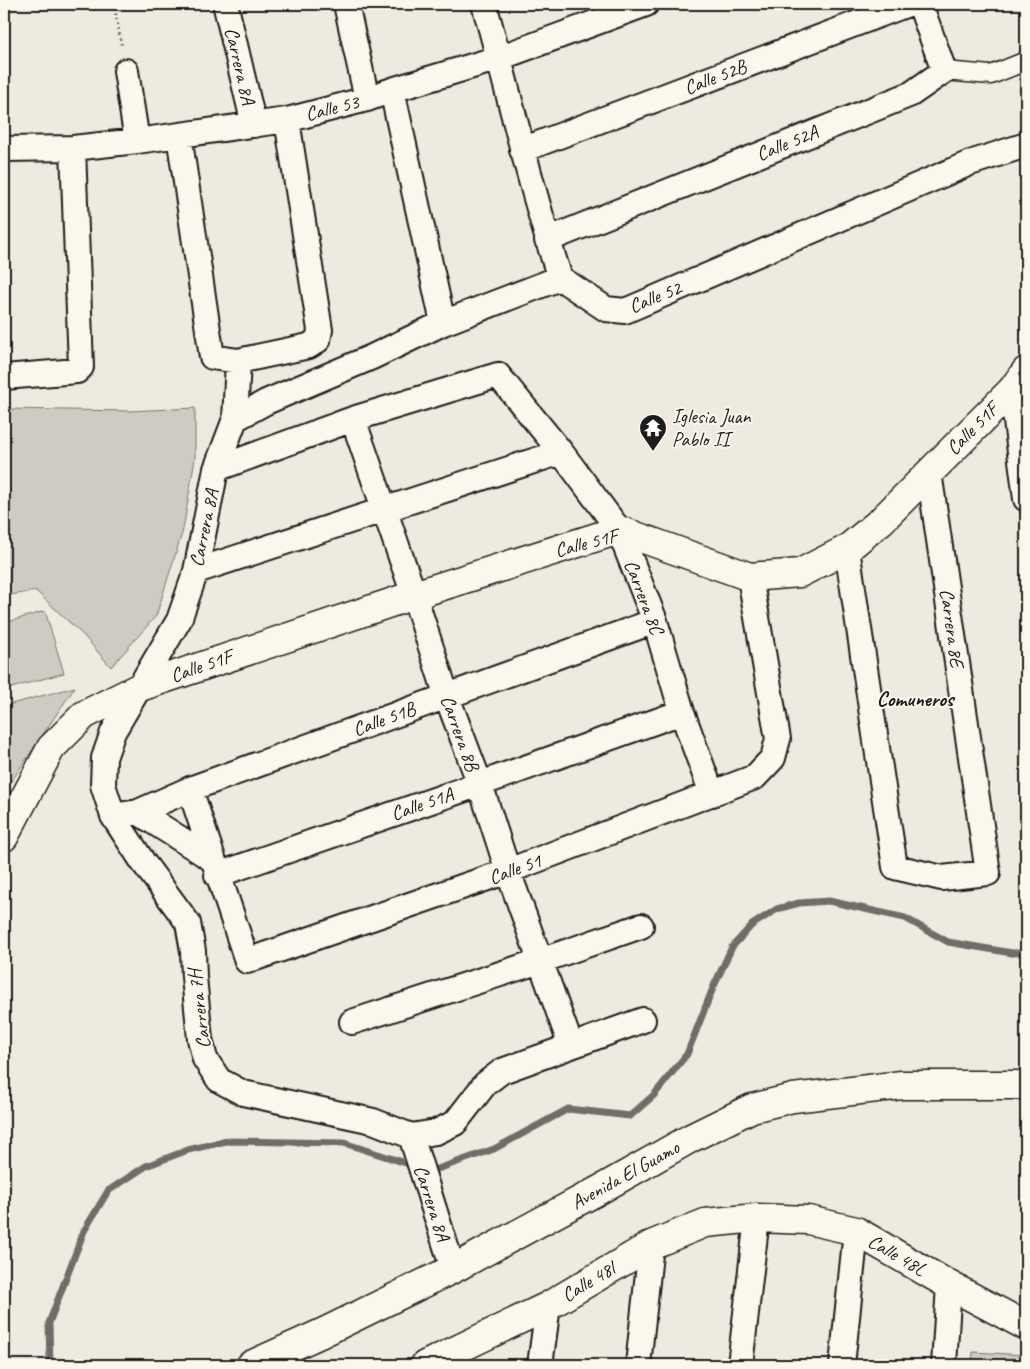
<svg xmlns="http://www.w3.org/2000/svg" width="1030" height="1369" viewBox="0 0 1030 1369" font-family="Caveat,sans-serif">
  <rect width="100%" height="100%" fill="#eeeadf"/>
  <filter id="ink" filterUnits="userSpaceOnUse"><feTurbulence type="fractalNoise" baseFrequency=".02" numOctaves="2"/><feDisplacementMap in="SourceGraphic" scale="10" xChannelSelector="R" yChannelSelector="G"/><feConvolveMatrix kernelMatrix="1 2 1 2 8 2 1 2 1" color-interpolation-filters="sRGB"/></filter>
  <g filter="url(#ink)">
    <!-- green -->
    <path fill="#ceccc2" stroke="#75746f" d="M195 408V458L183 530 156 616 111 667 84 636 36 591 4 596V409L129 411Z
      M45 611 64 673 4 690V623Z
      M75 687 4 792V706Z
      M973 1352 1026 1355V1365H972Z"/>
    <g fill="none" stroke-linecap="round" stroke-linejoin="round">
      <!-- stream -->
      <path stroke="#6f6d69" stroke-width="7" d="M425 1169 432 1171 494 1149 568 1109 630 1116 654 1095 687 1054 713 988 732 947 752 925 777 909 799 903 829 901 905 918 948 942 1012 953 1026 952
        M50 1365 49 1323 84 1231 108 1191 146 1166 188 1150 226 1141 344 1143 415 1166"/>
      <defs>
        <path id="pedestrian" d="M944 71 991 75 1026 61"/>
        <path id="minor" d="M346 4 367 99
          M484 4C510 95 530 188 560 278
          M226 7 254 125
          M126 71 137 141
          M392 90 443 323
          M179 135 212 357 238 361 309 346 318 340 320 330 287 120
          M4 149 73 148 137 141 287 120 367 99 392 90 499 58 646 4
          M522 150 908 4
          M547 240 911 94 944 71 920 4
          M560 278 606 309 625 311 970 163 1026 145
          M238 361 235 419 216 469 196 571 179 620 113 732 104 758 103 785 113 816 143 862 188 923 193 951 194 977 200 1039 205 1059 219 1080 243 1093 373 1121 411 1136
          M4 377 77 371 81 367 73 148
          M1012 390 1026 499
          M235 419 266 402 372 357 443 323 560 278
          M353 419 414 595 447 697 480 784 508 871 571 1046
          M216 469 353 419 498 375 561 452 619 530 655 621 682 712 712 794
          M847 549 895 867 942 878 988 873 929 472
          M196 571 561 452
          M190 789 247 961 508 871 755 777 773 758 778 739 750 577
          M138 812 212 859
          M113 816 138 812 190 789 655 621
          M217 875 480 784 682 712
          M352 1022 540 961 641 926
          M411 1136 436 1132 455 1123 485 1084 502 1071 643 1020
          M411 1136 453 1269
          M540 1365 548 1306
          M638 1365 651 1245
          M740 1365 757 1218
          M842 1365 856 1231
          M944 1365 949 1285"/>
        <path id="tertiary" d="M4 837 51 748 84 715 140 687 414 595 619 530 750 577 800 573 847 549 881 521 1012 390 1026 371
          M425 1365 548 1306 651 1245 705 1223 757 1218 808 1220 856 1231 949 1285 1026 1326"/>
        <path id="secondary" d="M251 1365 322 1333 453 1269 601 1189 691 1138 752 1108 793 1098 902 1085H1026"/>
      </defs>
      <!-- pedestrian casing -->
      <use href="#pedestrian" stroke="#1c1c1c" stroke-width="21"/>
      <!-- minor casing -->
      <use href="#minor" stroke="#1c1c1c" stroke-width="28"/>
      <!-- tertiary casing -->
      <use href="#tertiary" stroke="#1c1c1c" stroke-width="31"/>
      <!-- secondary casing -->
      <use href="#secondary" stroke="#1c1c1c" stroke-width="31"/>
      <!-- path -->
      <path stroke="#1c1c1c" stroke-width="3" stroke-dasharray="1 4" stroke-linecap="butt" d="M114 4 122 48"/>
      <!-- pedestrian -->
      <use href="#pedestrian" stroke="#fbf7ec" stroke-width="18"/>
      <!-- minor -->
      <use href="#minor" stroke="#fbf7ec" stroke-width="24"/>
      <!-- tertiary -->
      <use href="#tertiary" stroke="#fbf7ec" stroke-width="28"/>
      <!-- secondary -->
      <use href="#secondary" stroke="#fbf7ec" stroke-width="28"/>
    </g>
  </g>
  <!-- icons -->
  <defs>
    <symbol id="temple-pin" viewBox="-11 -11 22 30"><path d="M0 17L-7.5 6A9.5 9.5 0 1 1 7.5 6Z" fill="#1c1c1c" stroke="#fbf7ec"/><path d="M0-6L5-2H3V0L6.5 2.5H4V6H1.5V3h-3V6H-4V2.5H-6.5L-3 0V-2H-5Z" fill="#fff"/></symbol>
  </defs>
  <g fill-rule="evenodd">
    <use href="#temple-pin" x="637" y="412" width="32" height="43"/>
  </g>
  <g text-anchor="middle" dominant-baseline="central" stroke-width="4" stroke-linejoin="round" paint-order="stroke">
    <!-- street labels -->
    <g font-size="20" fill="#1c1c1c" stroke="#fbf7ec">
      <text transform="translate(240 66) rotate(77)">Carrera 8A</text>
      <text transform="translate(715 77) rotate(-21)">Calle 52B</text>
      <text transform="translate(332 108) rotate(-14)">Calle 53</text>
      <text transform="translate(787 143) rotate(-22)">Calle 52A</text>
      <text transform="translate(655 297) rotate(-22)">Calle 52</text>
      <text transform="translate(972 429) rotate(-45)">Calle 51F</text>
      <text transform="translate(204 528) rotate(-78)">Carrera 8A</text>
      <text transform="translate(586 543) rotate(-14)">Calle 51F</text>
      <text transform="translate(644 597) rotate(69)">Carrera 8C</text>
      <text transform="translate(952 628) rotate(82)">Carrera 8E</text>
      <text transform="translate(201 666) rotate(-19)">Calle 51F</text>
      <text transform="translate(384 719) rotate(-20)">Calle 51B</text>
      <text transform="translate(460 733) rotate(70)">Carrera 8B</text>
      <text transform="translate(422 804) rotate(-19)">Calle 51A</text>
      <text transform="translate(515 869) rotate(-20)">Calle 51</text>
      <text transform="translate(199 1009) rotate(-97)">Carrera 7H</text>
      <text transform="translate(625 1175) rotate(-29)">Avenida El Guamo</text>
      <text transform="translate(432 1203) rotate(72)">Carrera 8A</text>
      <text transform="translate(897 1255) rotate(30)">Calle 48L</text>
      <text transform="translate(588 1282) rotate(-31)">Calle 48l</text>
    </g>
    <!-- poi labels -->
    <g font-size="20" fill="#1c1c1c" stroke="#fbf7ec" text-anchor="start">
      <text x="672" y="416">Iglesia Juan<tspan x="672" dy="23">Pablo II</tspan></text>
    </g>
    <!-- neighbourhood labels -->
    <g font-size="21" font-weight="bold" fill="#1c1c1c" stroke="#fbf7ec">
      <text x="915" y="699">Comuneros</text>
    </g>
  </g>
  <!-- margin -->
  <rect width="1030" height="1369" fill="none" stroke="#fbf7ec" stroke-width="20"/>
  <rect x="10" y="10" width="1010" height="1349" fill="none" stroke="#1c1c1c" stroke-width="2" filter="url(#ink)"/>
</svg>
